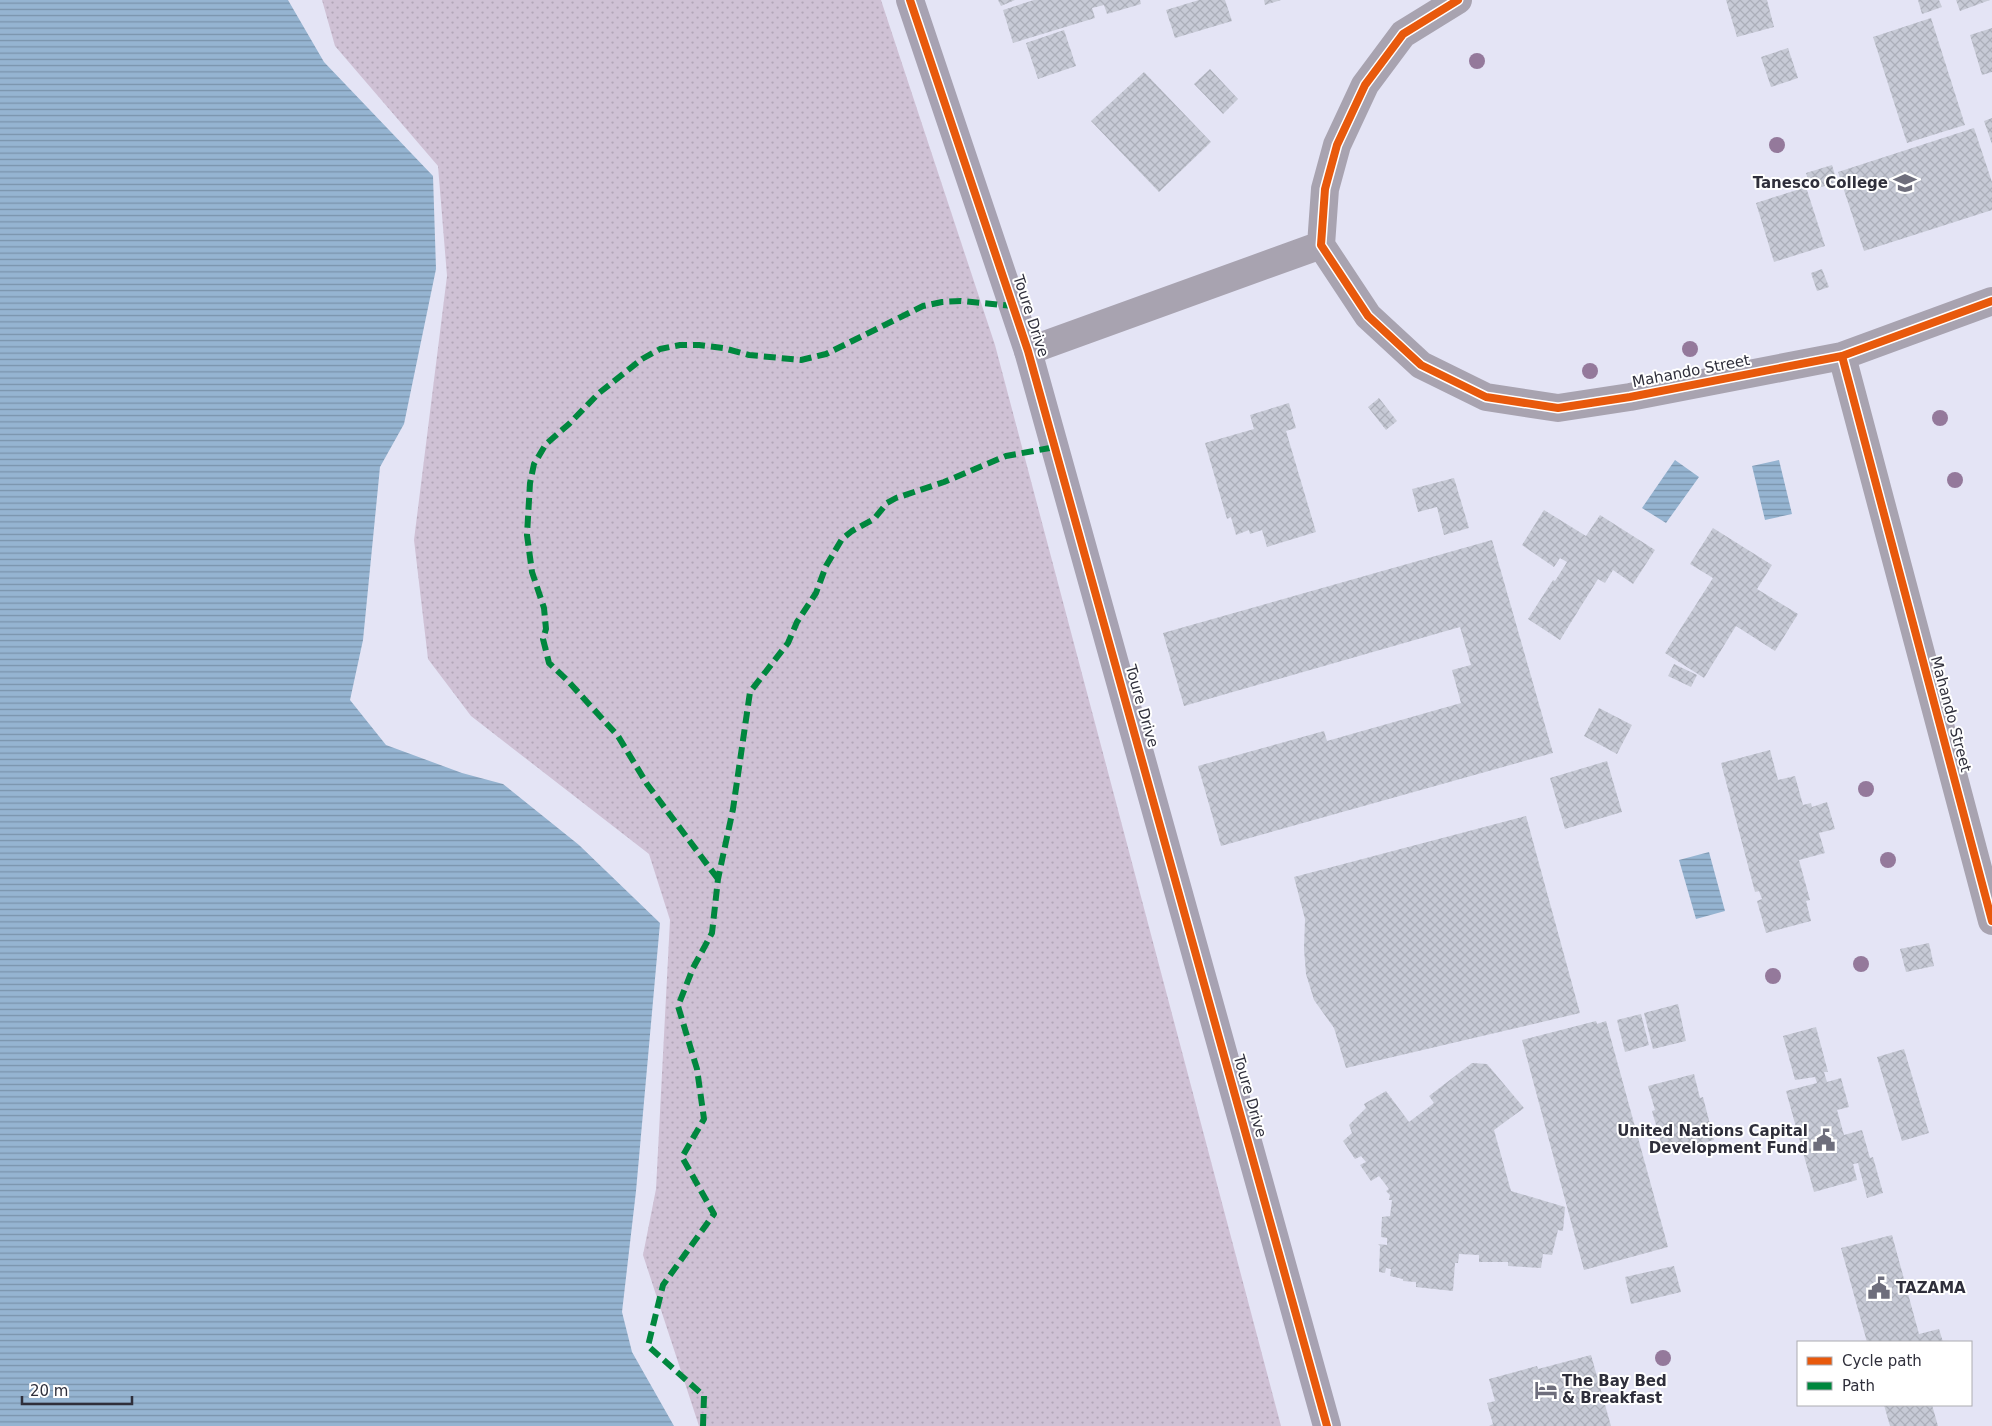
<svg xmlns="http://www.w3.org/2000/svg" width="1992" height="1426" viewBox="0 0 1992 1426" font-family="'DejaVu Sans',sans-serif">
  <defs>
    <pattern id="grass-dots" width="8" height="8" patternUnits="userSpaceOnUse" patternTransform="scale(1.25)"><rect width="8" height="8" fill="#cfc1d5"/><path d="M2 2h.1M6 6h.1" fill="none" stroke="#b2a6b8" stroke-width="1.8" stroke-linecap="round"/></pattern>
    <pattern id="water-rules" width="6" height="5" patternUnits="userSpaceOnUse" patternTransform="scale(1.25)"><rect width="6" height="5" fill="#95b4d1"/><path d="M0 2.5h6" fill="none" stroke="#7a93ab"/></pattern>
    <pattern id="building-cross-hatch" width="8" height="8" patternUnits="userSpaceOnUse" patternTransform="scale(1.25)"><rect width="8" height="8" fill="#c7cad6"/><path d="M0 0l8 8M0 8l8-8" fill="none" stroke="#abaeb9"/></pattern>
  </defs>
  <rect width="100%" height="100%" fill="#e4e4f5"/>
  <!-- grass -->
  <path fill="url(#grass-dots)" d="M322 0H881L995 345 1281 1426H699L643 1255 656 1189 670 920 649 854 471 716 428 659 414 540 447 276 438 166 335 46Z"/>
  <!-- water -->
  <path fill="url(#water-rules)" d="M0 0H288L324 62 433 176 436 269 404 424 380 467 363 640 350 700 386 745 462 773 503 784 579 845 660 923 636 1191 622 1312 632 1352 674 1426H0Z
    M1675 460 1699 477 1666 523 1642 508Z
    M1779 460 1792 514 1765 520 1752 466Z
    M1709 852 1725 911 1696 919 1679 860Z"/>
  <!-- building -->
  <path fill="url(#building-cross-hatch)" d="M998 0H1015L1001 6Z
    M1034 0H1140L1141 4 1107 14 1104 5 1092 8 1095 18 1013 43 1003 10Z
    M1199 0H1225L1232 21 1175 38 1166 10Z
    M1264 0H1281L1265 5Z
    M1726 0H1767L1774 27 1737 37Z
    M1918 0H1939L1942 7 1922 14Z
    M1956 0H1990L1960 11Z
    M1931 18 1965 125 1907 143 1873 37Z
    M1992 28V72L1982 75 1970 35Z
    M1064 30 1076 66 1038 79 1026 43Z
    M1788 48 1798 78 1771 87 1761 57Z
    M1210 69 1238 99 1223 114 1194 84Z
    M1144 72 1211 142 1159 192 1091 121Z
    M1992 118V144L1984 121Z
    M1974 128 1992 182V210L1864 251 1838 172Z
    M1832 165 1837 182 1812 190 1806 173Z
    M1806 187 1825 246 1774 262 1756 203Z
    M1822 269 1829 287 1817 291 1811 273Z
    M1379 398 1397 421 1386 430 1368 407Z
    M1289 403 1296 428 1286 431 1316 532 1267 547 1262 530 1250 534 1249 530 1236 535 1231 517 1227 519 1205 443 1254 429 1250 415Z
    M1454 478 1469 528 1444 535 1437 507 1418 512 1412 489Z
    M1544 510 1586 536 1600 515 1655 550 1633 584 1613 570 1605 583 1598 579 1560 640 1528 619 1553 580 1555 581 1567 562 1560 558 1554 567 1522 545Z
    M1713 528 1772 565 1757 589 1798 614 1775 651 1736 626 1704 678 1665 653 1713 578 1690 564Z
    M1492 540 1553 753 1221 846 1198 766 1324 731 1327 741 1461 703 1452 670 1471 665 1460 627 1184 706 1163 633Z
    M1674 664 1697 675 1691 687 1668 676Z
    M1599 708 1632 725 1617 754 1584 736Z
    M1770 750 1778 780 1795 776 1803 805 1811 803 1812 807 1827 802 1835 829 1819 833 1825 853 1799 860 1810 900 1806 901 1811 921 1766 933 1757 901 1762 899 1759 891 1755 892 1721 763Z
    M1607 761 1622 812 1565 829 1550 778Z
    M1526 816 1580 1013 1346 1068 1334 1028 1314 1000 1306 974 1304 949 1305 919 1294 877Z
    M1929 943 1934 966 1906 972 1900 949Z
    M1678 1004 1686 1041 1653 1049 1644 1013Z
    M1641 1014 1649 1045 1625 1052 1617 1020Z
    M1596 1021 1597 1024 1606 1021 1668 1247 1584 1270 1522 1040Z
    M1816 1027 1828 1072H1824L1827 1082 1841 1078 1849 1107 1837 1110 1844 1135 1862 1130 1870 1158 1873 1157 1883 1193 1867 1198 1858 1163 1853 1164 1857 1180 1814 1192 1786 1091 1817 1083 1815 1077 1795 1080 1783 1036Z
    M1904 1049 1929 1133 1902 1141 1877 1057Z
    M1472 1063 1487 1064 1524 1108 1494 1130 1511 1191 1565 1207 1563 1231 1558 1230 1552 1255 1543 1254 1541 1268 1508 1266V1262H1479V1255L1459 1254 1458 1263H1455L1453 1291 1416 1287V1282L1403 1281V1279L1390 1276 1391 1269 1386 1268 1385 1273 1379 1272 1380 1246 1378 1244 1387 1245V1238L1381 1237 1382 1217 1390 1216 1392 1200H1389L1390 1195 1386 1191 1389 1189 1379 1176 1371 1181 1360 1165 1366 1162 1361 1156 1355 1159 1343 1141 1352 1133 1349 1125 1366 1108 1364 1104 1386 1091 1409 1122 1434 1103 1429 1096Z
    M1694 1074 1700 1098 1703 1097 1714 1140 1664 1153 1652 1111 1655 1110 1648 1086Z
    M1892 1235 1919 1334 1939 1329 1943 1342H1867L1841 1248Z
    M1674 1266 1681 1292 1631 1304 1625 1277Z
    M1591 1355 1611 1426H1489L1493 1424 1487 1403 1495 1401 1489 1379 1537 1366 1538 1369Z
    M1884 1405H1932L1938 1426H1890Z"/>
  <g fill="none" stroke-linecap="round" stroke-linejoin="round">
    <!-- street -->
    <path stroke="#a8a3b0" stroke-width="28" d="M1458 0 1403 34 1365 85 1337 145 1325 189 1321 245 1368 316 1421 365 1486 397 1558 408 1630 397 1842 356 1992 301
      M1028 351 1321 245
      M1842 356 1992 921"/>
    <!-- secondary -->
    <path stroke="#a7a2b2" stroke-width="28" d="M910 0 1028 351 1327 1426"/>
    <!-- quiet -->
    <path stroke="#00873e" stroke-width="6" stroke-dasharray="12 6" stroke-linecap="butt" d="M718 879 647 784 618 736 567 680 549 663 543 639 546 629 544 608 532 572 527 535 530 483 534 464 546 444 569 424 599 393 642 359 660 349 680 345H699L723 348 749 355 801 360 826 354 923 306 942 302 961 301 1013 306
      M703 1426 704 1396 648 1346 663 1285 714 1214 682 1157 704 1119 697 1069 678 1006 693 968 712 933 718 879 733 809 750 692 788 643 797 622 816 593 826 566 842 539 852 531 874 519 887 503 896 498 944 482 1006 456 1055 447"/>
    <defs>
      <path id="cycleway" d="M910 0 1028 351 1327 1426
        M1458 0 1403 34 1365 85 1337 145 1325 189 1321 245 1368 316 1421 365 1486 397 1558 408 1630 397 1842 356 1992 301
        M1842 356 1992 921"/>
    </defs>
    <!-- cycleway casing -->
    <use href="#cycleway" stroke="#fff" stroke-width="11"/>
    <!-- cycleway -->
    <use href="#cycleway" stroke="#e8590c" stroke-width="8"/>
  </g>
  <!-- trees -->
  <g fill="#94799b">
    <circle cx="1477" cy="61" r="8"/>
    <circle cx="1777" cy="145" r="8"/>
    <circle cx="1690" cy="349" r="8"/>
    <circle cx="1590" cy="371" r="8"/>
    <circle cx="1940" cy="418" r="8"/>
    <circle cx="1955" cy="480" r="8"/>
    <circle cx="1866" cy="789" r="8"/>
    <circle cx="1888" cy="860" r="8"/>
    <circle cx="1861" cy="964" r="8"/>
    <circle cx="1773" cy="976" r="8"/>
    <circle cx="1663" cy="1358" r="8"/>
  </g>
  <!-- icons -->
  <defs>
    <symbol id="university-bare" viewBox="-9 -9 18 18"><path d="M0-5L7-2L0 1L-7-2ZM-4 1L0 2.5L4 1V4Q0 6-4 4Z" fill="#6e6e7c" stroke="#fff" stroke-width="2.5" paint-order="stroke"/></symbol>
    <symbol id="civic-bare" viewBox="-9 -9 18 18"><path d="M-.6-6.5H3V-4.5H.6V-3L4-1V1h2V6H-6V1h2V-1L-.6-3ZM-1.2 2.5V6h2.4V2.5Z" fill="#6e6e7c" stroke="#fff" stroke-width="2.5" paint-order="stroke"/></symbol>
    <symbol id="hotel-bare" viewBox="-9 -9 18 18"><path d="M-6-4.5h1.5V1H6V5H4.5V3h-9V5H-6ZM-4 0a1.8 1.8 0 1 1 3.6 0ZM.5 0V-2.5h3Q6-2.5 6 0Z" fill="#6e6e7c" stroke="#fff" stroke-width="2.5" paint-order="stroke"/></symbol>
  </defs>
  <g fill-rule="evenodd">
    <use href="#university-bare" x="1889" y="167" width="32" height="32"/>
    <use href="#civic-bare" x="1808" y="1124" width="32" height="32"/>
    <use href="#civic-bare" x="1863" y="1272" width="32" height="32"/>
    <use href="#hotel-bare" x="1530" y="1374" width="32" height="32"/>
  </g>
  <g text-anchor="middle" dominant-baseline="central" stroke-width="4" stroke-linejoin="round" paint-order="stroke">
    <!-- poi labels -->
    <g font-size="15" font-weight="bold" fill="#2f2f3b" stroke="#fff" text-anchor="end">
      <text x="1888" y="183">Tanesco College</text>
      <text x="1808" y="1131">United Nations Capital<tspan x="1808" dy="17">Development Fund</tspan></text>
      <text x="1896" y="1288" text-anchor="start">TAZAMA</text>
      <text x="1562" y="1381" text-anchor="start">The Bay Bed<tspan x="1562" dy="17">&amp; Breakfast</tspan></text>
    </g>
    <!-- street labels -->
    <g font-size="15" fill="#2f2f3b" stroke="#fff">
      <text transform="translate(1031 316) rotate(72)">Toure Drive</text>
      <text transform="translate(1691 371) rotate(-11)">Mahando Street</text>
      <text transform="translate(1142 706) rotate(74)">Toure Drive</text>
      <text transform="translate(1951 714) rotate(75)">Mahando Street</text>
      <text transform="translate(1250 1096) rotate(74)">Toure Drive</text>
    </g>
  </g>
  <!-- legend -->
  <rect x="1797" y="1341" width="175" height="65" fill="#ffffff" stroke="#acacb1"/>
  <rect x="1807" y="1357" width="25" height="8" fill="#e8590c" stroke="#acacb1"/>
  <text x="1842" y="1366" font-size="15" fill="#2f2f3b">Cycle path</text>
  <rect x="1807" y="1382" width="25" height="8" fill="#00873e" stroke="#acacb1"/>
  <text x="1842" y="1391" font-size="15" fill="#2f2f3b">Path</text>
  <!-- scale -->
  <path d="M22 1396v8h110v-8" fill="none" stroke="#2f2f3b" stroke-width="2.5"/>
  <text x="30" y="1396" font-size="15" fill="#2f2f3b" stroke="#ffffff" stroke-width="4" paint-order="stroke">20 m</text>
</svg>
